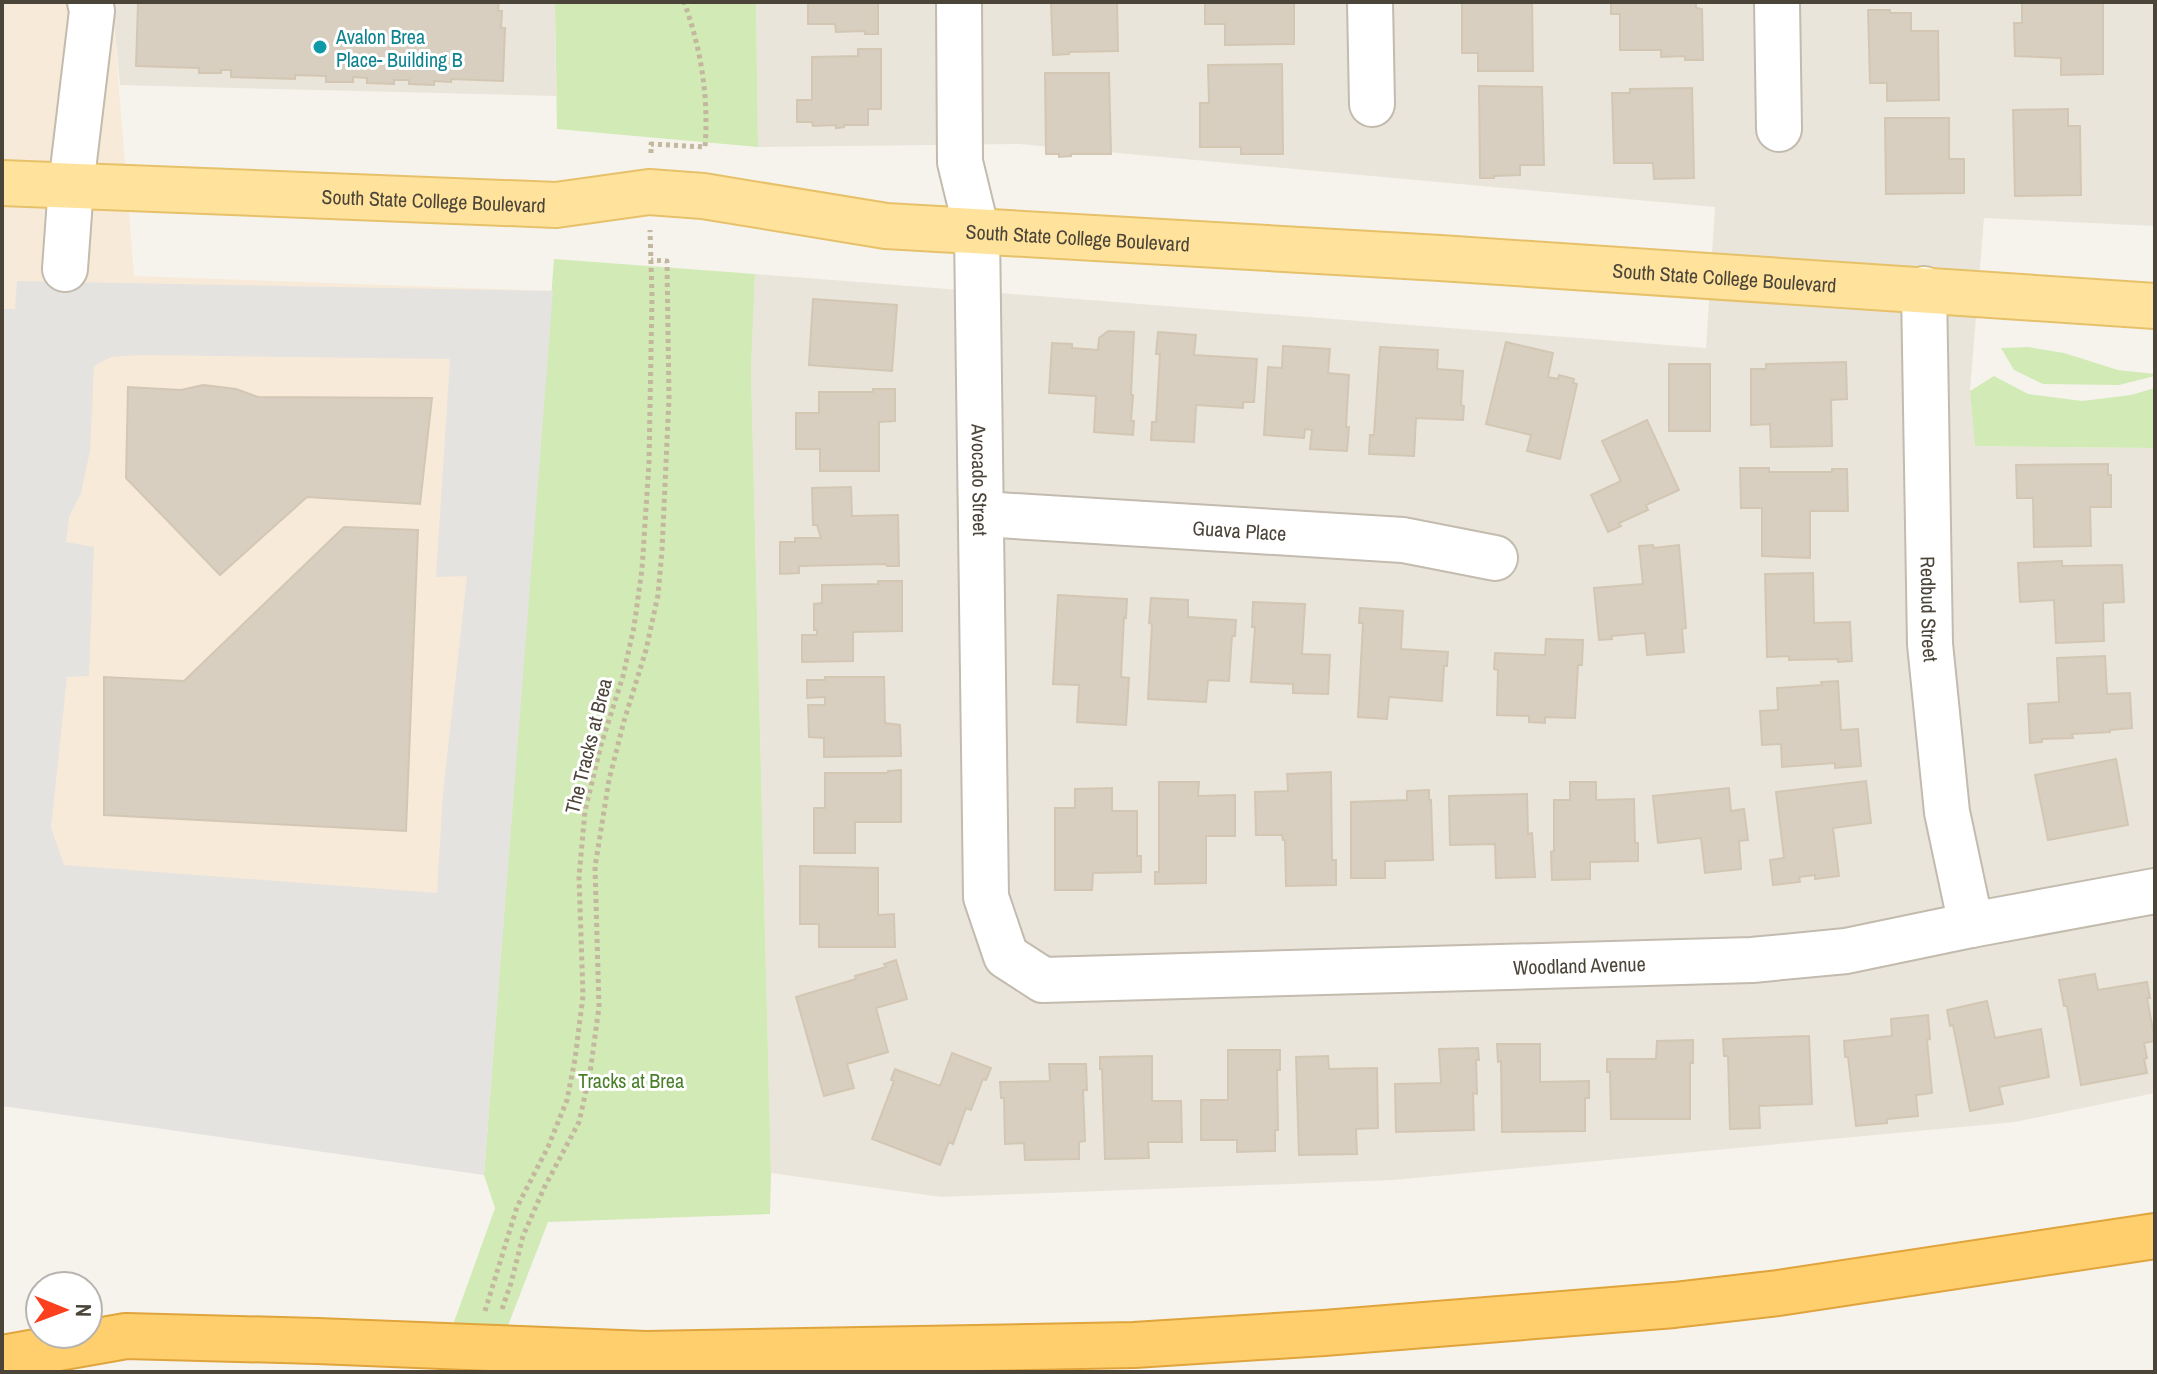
<svg xmlns="http://www.w3.org/2000/svg" width="2157" height="1374" viewBox="0 0 2157 1374" font-family="'Archivo Narrow',sans-serif">
  <rect width="100%" height="100%" fill="#f6f3ec"/>
  <!-- residential -->
  <path fill="#eae5da" d="M112 2H555L556 96 120 85Z
    M756 2H2155V226L1984 218 1970 391 1975 446 2155 448V1093L2015 1122 1393 1180 941 1197 771 1173 751 370 755 274 1706 348 1715 207 1019 144 758 147Z"/>
  <!-- commercial -->
  <path fill="#f7ead8" d="M2 2H112L134 276 553 291 484 1175 2 1104Z"/>
  <!-- green -->
  <path fill="#d2eab5" d="M555 2H756L758 147 557 129Z
    M554 259 755 274 751 370 771 1173 770 1214 548 1222 490 1372H436L495 1208 484 1175Z
    M2028 347 2064 353 2118 370 2155 374V376L2119 385 2043 384 2014 370 2001 348Z
    M1994 376 2028 394 2082 401 2131 395 2155 388V448L1975 446 1970 391Z"/>
  <!-- parking -->
  <path fill="#e5e3e0" fill-rule="evenodd" d="M17 281 553 291 484 1175 2 1106V309H15ZM141 355 450 359 436 577 467 576 443 793 437 893 64 865 51 828 67 677 89 676 94 547 66 542 69 517 81 493 90 451 94 366 111 357Z"/>
  <!-- building -->
  <path fill="#d8cfc1" stroke="#d3c7b4" stroke-width="2" d="M127 2H499L498 11H502L501 28H505L503 81 451 79V82L434 81V85L409 84V80H394V84L367 83V78L353 77V82H326V76L295 75V79L231 77V70H221V73H199V68L136 66 138 3Z
    M808 2H878V34H865V31L836 32 835 24H808Z
    M1051 2H1117L1118 51 1069 52V54L1053 55Z
    M1205 2H1294V44L1225 45V24H1205Z
    M1462 2H1532L1533 71H1478V53H1462Z
    M1611 2H1696V8L1702 9 1703 60H1685V56L1661 57V50H1620V14H1611Z
    M2022 2H2103V74L2061 75V58L2015 56 2014 23H2022Z
    M1868 10H1890V13H1911V31H1938L1939 100 1887 101V83H1870Z
    M858 49H881V109H868V125H844V127L836 128V125L813 126 812 122H797V100H812V57L858 56Z
    M1282 64 1283 154H1241V147H1200V103H1209L1208 65Z
    M1045 73H1109L1111 154H1071V156L1059 157V154H1046Z
    M1479 86 1542 87 1544 165H1520V175L1494 176V178H1480Z
    M1692 88 1694 178 1654 179 1653 163H1614L1612 93H1630V89Z
    M2068 109V126H2080L2081 195 2015 196 2013 110Z
    M1885 118H1949V159H1964V193L1886 194Z
    M813 299 897 305 892 371 809 365Z
    M1108 331 1134 332 1131 395H1133L1131 421H1134L1133 435 1094 432 1096 396 1049 393 1052 343 1072 344V348L1098 350 1099 338Z
    M1158 332 1196 335 1194 355 1257 359 1254 402H1243V408L1196 405 1194 442 1151 440 1152 422H1156L1160 354H1156Z
    M1506 342 1553 353 1548 377 1558 379 1559 375 1574 379 1573 383 1577 384 1560 459 1527 451 1531 435 1486 424Z
    M1283 346 1330 349 1328 373 1349 375 1346 427H1349L1347 451 1310 449 1312 430 1305 429 1304 438 1264 435 1268 367 1282 368Z
    M1380 347 1438 350 1437 369 1463 371 1461 405 1464 406 1463 420 1416 418 1414 456 1369 454 1370 435H1374Z
    M1846 362 1847 399 1831 400 1832 446 1771 447 1770 424 1751 425V369H1766V364Z
    M1669 364H1710V431H1669Z
    M203 385 236 389 258 397 432 398 420 504 307 497 220 575 126 478 128 387 181 390Z
    M873 389H895V421L879 422V471H820V449H796V413H819V392H873Z
    M1647 420 1679 490 1646 505 1648 510 1619 523 1621 526 1608 532 1591 495 1621 481 1602 441Z
    M2108 464V475H2111V507H2090L2091 546 2034 547 2033 498H2017L2016 465Z
    M1740 468H1769V472H1832V469H1847L1848 511H1810V558L1762 556V508H1741Z
    M851 487 852 516 898 515 899 566H887L886 564 799 566V573L780 574V542H795V538H821L817 525H813L812 488Z
    M344 527 418 530 406 831 104 815V677L184 681Z
    M1653 545 1654 548 1679 545 1686 628 1682 629 1684 652 1647 655 1645 633 1611 636 1612 639 1599 640 1594 588 1643 584 1639 546Z
    M2062 561V566L2122 565 2124 602 2103 603 2104 641 2056 643 2054 600 2020 602 2018 563Z
    M1813 573 1814 623 1850 622 1852 661 1838 662V659L1789 660V656L1767 657 1765 574Z
    M878 581H902V631L853 632V661L802 662V635H817V630H814V604L822 603V585L878 584Z
    M1058 595 1127 599 1126 618 1124 617 1121 677 1129 678 1126 725 1077 722 1079 685 1053 684Z
    M1151 598 1188 600V617L1236 620 1235 636H1232L1229 681 1208 680 1206 702 1148 699 1152 624 1149 623Z
    M1253 602 1305 604 1302 654 1330 655 1328 694 1293 693V684L1251 682 1255 627H1252Z
    M1360 608 1403 611 1401 649 1448 652 1447 666H1444L1442 701 1389 697 1387 719 1358 717 1363 623H1359Z
    M1546 639 1583 640 1582 665H1578L1575 718 1545 717V723L1529 722V716L1497 715 1498 670 1494 669 1495 653 1545 655Z
    M2105 656 2107 694 2130 693 2132 728 2110 730V732L2072 734 2073 738 2042 739V742L2030 743 2028 704 2059 702 2057 658Z
    M825 677H884L885 723 900 725 901 756 824 757V738L809 737 808 705H825V697L807 698V680H825Z
    M1838 681 1841 730 1858 729 1861 766 1835 768V763L1782 767 1781 744 1762 745 1760 711 1778 710 1777 688 1822 685 1821 682Z
    M2116 759 2128 825 2048 840 2035 775Z
    M901 770V822H855V853H814V808H825V773H888V771Z
    M1331 772 1332 860H1336V885L1286 886 1285 840H1283L1282 835H1256L1255 792 1288 791 1287 774Z
    M1866 781 1871 823 1833 828 1839 876 1815 879V875L1799 877 1800 882 1773 885 1770 860 1784 858 1776 792Z
    M1159 782H1199L1198 796 1235 795V836H1206V883L1155 884V872H1159Z
    M1570 782H1596V800L1634 799 1635 843H1638V861L1590 862V879L1552 880 1551 852 1554 851V800H1570Z
    M1112 788V811H1137V856H1141V872L1093 873 1092 890H1055V808H1075V789Z
    M1729 788 1731 811 1744 809 1748 840 1739 841 1741 869 1705 873 1701 838 1658 843 1653 796Z
    M1429 790V800H1431L1433 860 1385 861V878H1351V802L1407 800V791Z
    M1527 794 1528 834 1532 833 1535 877 1496 878 1495 844 1450 845 1449 796Z
    M800 866 878 868V915L894 914 895 947H819V924H800Z
    M896 960 907 999 876 1008 888 1052 847 1064 854 1088 824 1096 796 997 856 979 855 976 886 967 884 964Z
    M2095 974 2098 990 2147 982 2150 998H2147L2155 1041 2144 1043 2147 1058 2144 1059 2147 1073 2081 1085 2067 1006H2064L2059 980Z
    M1987 1001 1995 1038 2041 1029 2049 1077 1999 1087 2003 1104 1970 1111 1953 1025 1950 1026 1947 1010Z
    M1928 1015 1930 1039 1927 1040 1932 1093 1916 1095 1918 1116 1887 1119V1123L1856 1126 1848 1057H1845L1844 1041 1892 1036 1891 1019Z
    M1809 1036 1812 1104 1759 1106 1760 1128 1730 1129 1728 1056H1724L1723 1039Z
    M1693 1040V1063H1690V1119H1611L1610 1072H1607V1059H1656L1657 1041Z
    M1497 1044H1540V1082L1589 1081V1098H1585V1131L1502 1132 1501 1061 1498 1062Z
    M1478 1048 1479 1060H1476L1477 1094 1473 1093 1474 1130 1396 1132 1395 1084 1441 1083 1439 1049Z
    M1228 1050H1280V1070H1277L1278 1130H1275V1151L1237 1152V1140H1201V1100H1228Z
    M952 1053 991 1068 986 1080 983 1079 971 1110 966 1108 953 1144 949 1142 940 1165 872 1139 894 1081 891 1080 895 1069 940 1086Z
    M1152 1056V1101H1181L1182 1142H1148L1149 1158 1105 1159 1102 1069H1100V1057Z
    M1328 1056 1329 1069 1377 1068 1378 1128 1356 1129 1357 1154 1299 1155 1296 1057Z
    M1049 1064H1086L1087 1090H1083L1085 1141 1079 1142V1159L1025 1160 1024 1143 1005 1144 1004 1098H1001L1000 1082 1050 1081Z"/>
  <g fill="none" stroke-linecap="round" stroke-linejoin="round">
    <defs>
      <g id="minor">
        <path id="s1" d="M959 2 960 162 977 232 986 897 1006 956 1043 980 1752 960 1846 951 1971 925 2155 891"/>
        <path d="M1370 2 1372 104"/>
        <path d="M1777 2 1779 129"/>
        <path d="M65 269 71 186 92 11 90 2"/>
        <path id="s2" d="M1924 289 1930 644 1947 812 1971 925"/>
        <path id="s3" d="M982 514 1403 540 1495 558"/>
      </g>
      <g id="major">
        <path id="s4" d="M2 183 556 205 649 192 703 196 886 226 1440 258 2155 306"/>
      </g>
      <path id="highway" d="M646 1354 1134 1345 1324 1333 1674 1305 1778 1293 2155 1236
        M2 1358 126 1336 317 1341"/>
    </defs>
    <!-- minor casing -->
    <use href="#minor" stroke="#c2bbae" stroke-width="48"/>
    <!-- major casing -->
    <use href="#major" stroke="#e6c16a" stroke-width="48"/>
    <!-- highway casing -->
    <use href="#highway" stroke="#e0a43c" stroke-width="48"/>
    <!-- path -->
    <path stroke="#c4b79f" stroke-width="5" stroke-dasharray="4 4" stroke-linecap="butt" d="M651 153V144L705 147C709 98 701 48 684 2
      M502 1309 511 1283 523 1236 544 1188 579 1122 590 1073 599 1007 595 867 609 780 624 721 646 650 658 595 662 550 669 398 667 261 651 260
      M485 1311 517 1207 548 1147 567 1100 575 1059 583 996 579 877 585 811 601 745 623 676 634 627 642 569 649 463 652 296 650 230"/>
    <!-- minor -->
    <use href="#minor" stroke="#fff" stroke-width="44"/>
    <!-- major -->
    <use href="#major" stroke="#ffe39c" stroke-width="44"/>
    <!-- highway -->
    <use href="#highway" stroke="#ffcf6e" stroke-width="44"/>
    <defs>
      <path id="highway-bridge" d="M317 1341 646 1354"/>
    </defs>
    <!-- highway-bridge casing -->
    <use href="#highway-bridge" stroke="#e0a43c" stroke-width="48" stroke-linecap="butt"/>
    <!-- highway-bridge -->
    <use href="#highway-bridge" stroke="#ffcf6e" stroke-width="44"/>
  </g>
  <!-- markers -->
  <circle fill="#0f9aa8" stroke="#fff" stroke-width="3" cx="320" cy="47" r="8"/>
  <g text-anchor="middle" dominant-baseline="central" stroke-width="6" stroke-linejoin="round" paint-order="stroke">
    <!-- culture labels -->
    <g font-size="20" fill="#0d838f" stroke="#fff" text-anchor="start">
      <text x="336" y="36">Avalon Brea<tspan x="336" dy="23">Place- Building B</tspan></text>
    </g>
    <!-- street labels -->
    <g font-size="20" fill="#4b4439" stroke="#fff">
      <text stroke="none"><textPath href="#s4" startOffset="432">South State College Boulevard</textPath></text>
      <text stroke="none"><textPath href="#s4" startOffset="1080">South State College Boulevard</textPath></text>
      <text stroke="none"><textPath href="#s4" startOffset="1728">South State College Boulevard</textPath></text>
      <text stroke="none"><textPath href="#s1" startOffset="480">Avocado Street</textPath></text>
      <text stroke="none"><textPath href="#s3" startOffset="258">Guava Place</textPath></text>
      <text stroke="none"><textPath href="#s2" startOffset="320">Redbud Street</textPath></text>
      <text transform="translate(588 746) rotate(-76)">The Tracks at Brea</text>
      <text stroke="none"><textPath href="#s1" startOffset="1540">Woodland Avenue</textPath></text>
    </g>
    <!-- park labels -->
    <g font-size="20" fill="#4a7f2a" stroke="#fff">
      <text x="631" y="1080">Tracks at Brea</text>
    </g>
  </g>
  <!-- border -->
  <rect width="2157" height="1374" fill="none" stroke="#4b4439" stroke-width="8"/>
  <!-- north arrow -->
  <g transform="translate(64 1310) rotate(91)"><circle r="38" fill="#ffffff" stroke="#b7b4b0" stroke-width="2"/>
  <path d="M0-6L14 30L0 20L-14 30Z" fill="#fc3f1d"/>
  <text y="-12" font-size="22" font-weight="bold" text-anchor="middle" fill="#4b4439">N</text>
  </g>
</svg>
